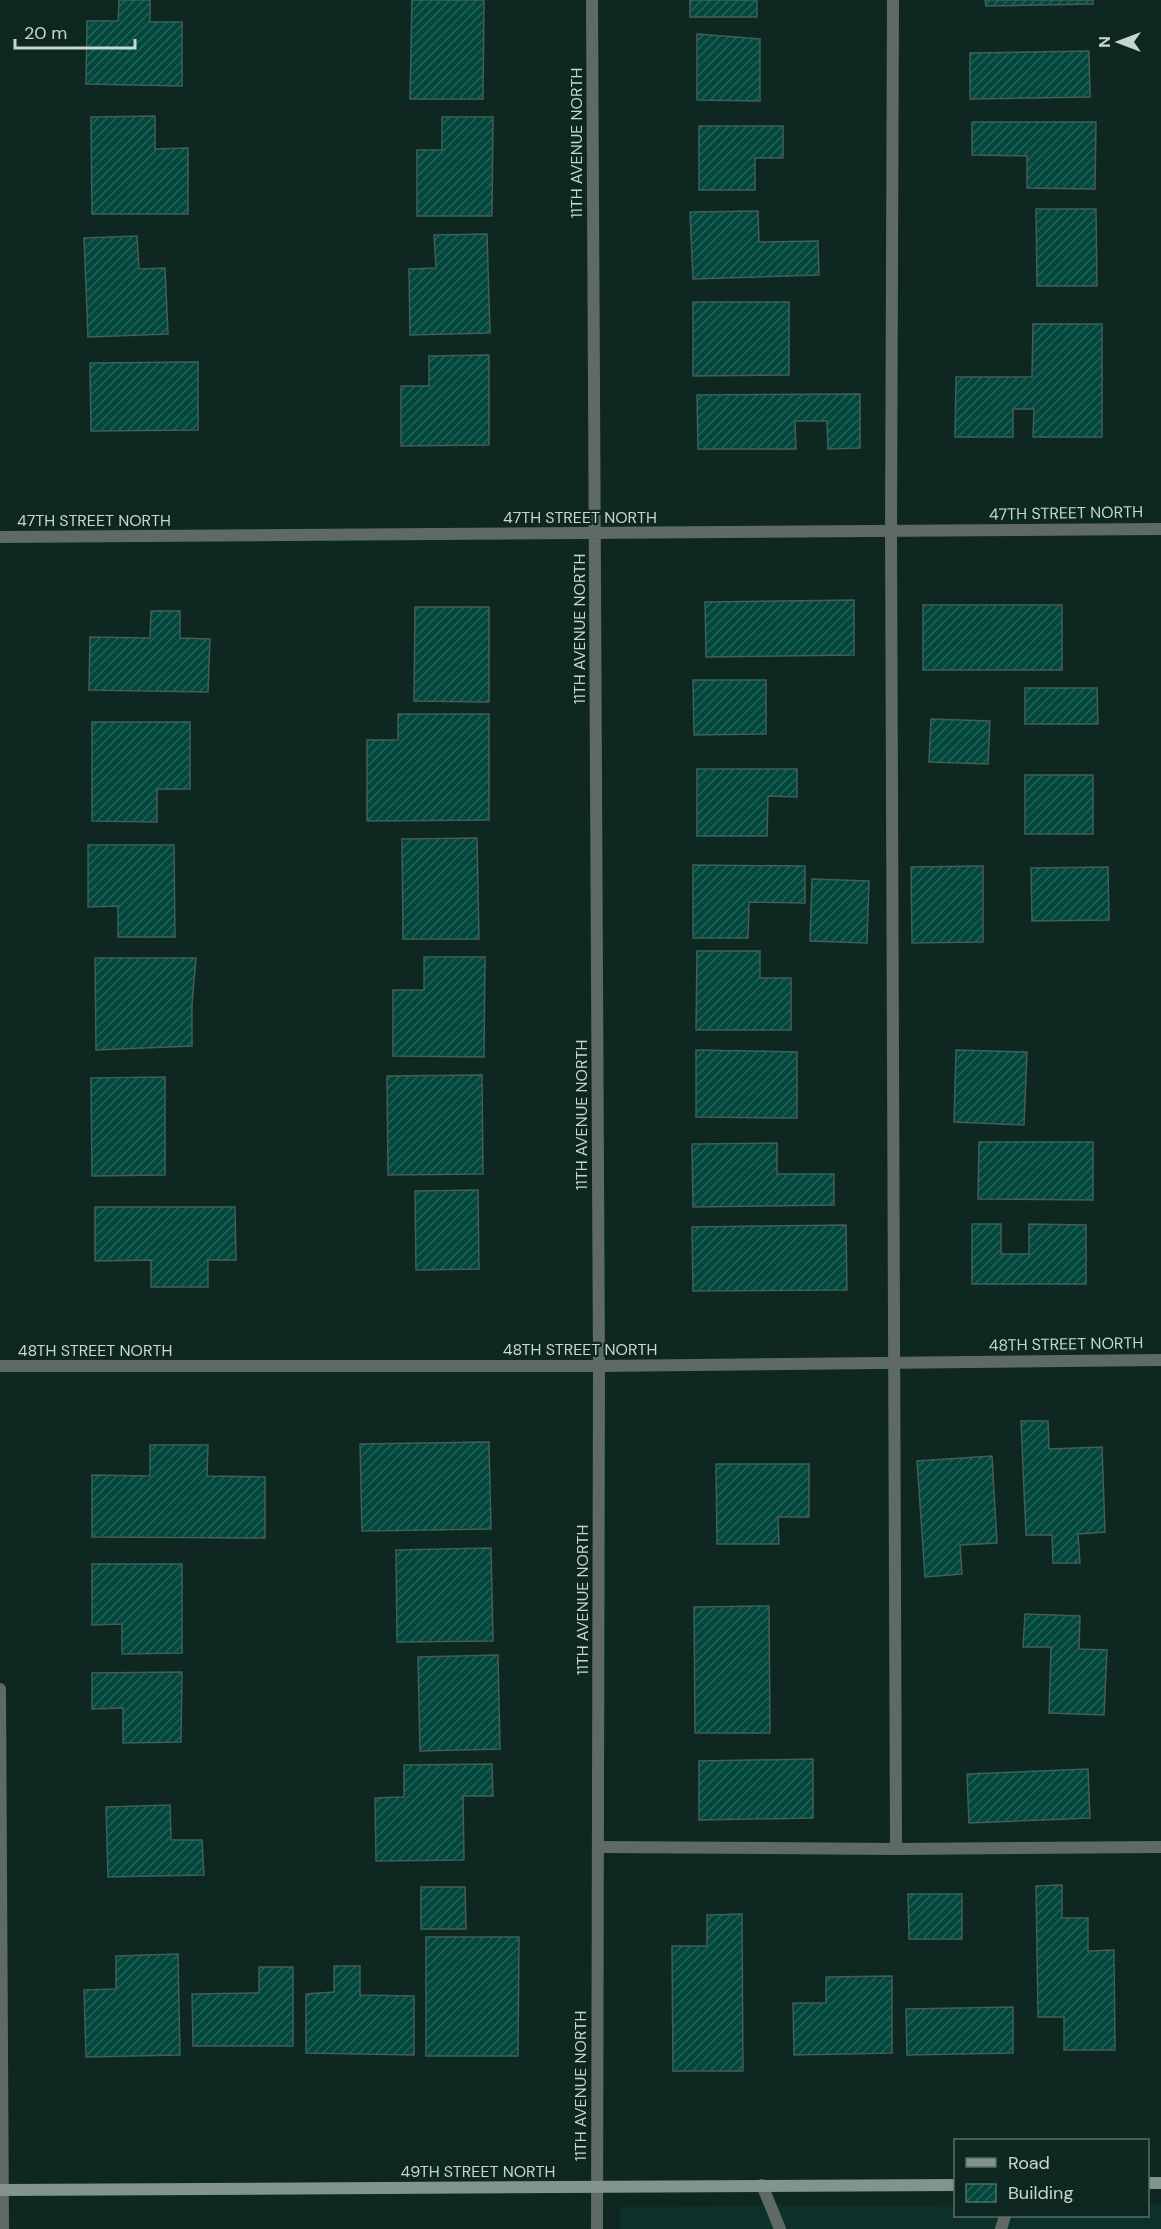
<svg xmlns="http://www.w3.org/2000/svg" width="1161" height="2229" viewBox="0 0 1161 2229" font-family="'DM Sans',sans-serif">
  <defs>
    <pattern id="building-hatch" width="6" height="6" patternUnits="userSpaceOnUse" patternTransform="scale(1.5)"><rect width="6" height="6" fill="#02473c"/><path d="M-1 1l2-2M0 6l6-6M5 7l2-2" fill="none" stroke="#256157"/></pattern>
  </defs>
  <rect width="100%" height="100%" fill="#0e2721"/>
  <!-- built -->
  <path fill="#0d3129" d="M1148 2204H1161V2229H620V2207L955 2205 956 2216H1148Z"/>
  <!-- building -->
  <path fill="url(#building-hatch)" stroke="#435d57" stroke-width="1.5" d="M119 0H150V22H182V86L86 84 87 21H118Z
    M412 0H484L483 99H410Z
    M690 0H757V17H690Z
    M985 0H1093V4L986 6Z
    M697 34 760 39V101L697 100Z
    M1089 51 1090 97 970 99V53Z
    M155 116V149L188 148V214H92L91 117Z
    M442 117H493L492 216H417V150H442Z
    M972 122H1096L1095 189 1027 188V156L972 155Z
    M699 126H783V158H755V190H699Z
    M1036 209H1096L1097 286H1037Z
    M758 211 759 242 818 241 819 275 693 279 690 212Z
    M487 234 490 333 410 335 409 269 436 268 434 235Z
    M137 236 139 269 165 268 168 334 88 337 84 238Z
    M693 302H789V375L693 376Z
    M1033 324H1102V437H1033L1034 409H1013V437H955L956 377H1032Z
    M489 355V445L401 446V386H429V356Z
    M198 362V430L91 431 90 363Z
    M860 394V448L828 449 827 421H795L796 449H698L697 395Z
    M854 600V655L706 657 705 602Z
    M923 605H1062V670H923Z
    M415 607H489V702L414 701Z
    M151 611H180V638L210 639 208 692 89 690 90 637 150 638Z
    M693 680H766V734L694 735Z
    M1025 688H1097L1098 724H1025Z
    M398 714H489V820L367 821V740H398Z
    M931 719 990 721 988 764 929 762Z
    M92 722H190V789H157V822L92 821Z
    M697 769H797V797L768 796 767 836H697Z
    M1025 775H1093V834H1025Z
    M477 838 479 939H403L402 839Z
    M88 845H174L175 937H118V906L88 907Z
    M693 865 805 866V903L749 902 748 938H693Z
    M983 866V942L912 943 911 867Z
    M1108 867 1109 920 1032 921 1031 868Z
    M812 879 869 881 867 943 810 941Z
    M697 951H760V978H791V1030H696Z
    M424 957H485L484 1057 393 1056V990H424Z
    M95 958H196L192 1004V1046L96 1050Z
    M696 1050 797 1052V1118L696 1117Z
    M956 1050 1027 1052 1024 1125 954 1122Z
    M482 1075 483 1174 388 1175 387 1076Z
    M165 1077V1175L92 1176 91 1078Z
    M979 1142H1093V1200L978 1199Z
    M777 1143V1174H834V1205L693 1207 692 1144Z
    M478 1190 479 1269 416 1270 415 1191Z
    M95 1207H235L236 1260H208V1287H151V1260L95 1261Z
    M972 1224H1001V1254H1029V1224L1086 1225V1284H972Z
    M846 1225 847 1290 693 1291 692 1227Z
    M1021 1421H1048L1049 1449 1102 1447 1105 1532 1078 1534 1080 1563H1053L1052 1535H1026Z
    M489 1442 491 1529 362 1531 360 1444Z
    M150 1445H208L207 1476 265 1477V1538L92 1537V1475L150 1476Z
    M992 1456 997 1543 960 1545 962 1574 925 1577 917 1461Z
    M716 1464H809V1517H778L779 1544H717Z
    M491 1548 493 1641 397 1642 396 1550Z
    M92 1564H182V1653L122 1654V1624L92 1625Z
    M769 1606 770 1733H695L694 1607Z
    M1025 1614 1080 1616 1079 1649 1107 1650 1104 1715 1049 1713 1051 1647H1023Z
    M498 1655 500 1749 420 1751 418 1657Z
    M182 1672 181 1742 123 1743V1708L92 1709V1673Z
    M813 1759V1818L699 1820V1761Z
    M492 1764 493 1796H463L464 1860 376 1861 375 1798 404 1797V1765Z
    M1088 1769 1090 1818 969 1823 967 1774Z
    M170 1805 171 1840H202L204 1875 108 1877 106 1807Z
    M1062 1885V1918H1088V1951L1114 1950 1115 2050H1064V2017H1038L1036 1886Z
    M421 1887H465L466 1929H421Z
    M908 1894H962V1939H909Z
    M742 1914 743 2071H673L672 1946H707V1915Z
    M426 1937H519L518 2056H426Z
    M178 1954 180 2055 86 2057 84 1990 116 1989V1956Z
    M334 1966H360V1995L414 1996V2055L306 2053V1994L334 1992Z
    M259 1967H293V2046H193L192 1994 259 1993Z
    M892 1976V2053L794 2055 793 2003H826V1977Z
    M1013 2007V2053L907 2055 906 2009Z"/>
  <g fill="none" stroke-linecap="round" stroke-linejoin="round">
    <!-- service -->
    <path stroke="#5f6a67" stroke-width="12" d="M893 0 891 531 896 1849
      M598 1847 896 1849 1161 1847
      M762 2185 780 2229
      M1001 2229 1005 2216"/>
    <!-- minor -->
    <path stroke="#5f6a67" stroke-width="12" d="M592 0 599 1366 597 2229
      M0 537 1161 529
      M0 1366H599L1161 1360
      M0 1689 3 2229"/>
    <!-- secondary -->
    <path stroke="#81948f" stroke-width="12" d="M1148 2183H1161
      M0 2190 956 2185"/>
  </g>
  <g text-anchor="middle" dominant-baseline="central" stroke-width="4.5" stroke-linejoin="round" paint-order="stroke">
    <!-- street labels -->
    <g font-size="16" fill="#c8d6d2" stroke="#0e2721">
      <text transform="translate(576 143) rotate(-90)">11TH AVENUE NORTH</text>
      <text transform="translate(1066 513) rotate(-1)">47TH STREET NORTH</text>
      <text x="580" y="517">47TH STREET NORTH</text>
      <text x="94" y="520">47TH STREET NORTH</text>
      <text transform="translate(579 629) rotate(-90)">11TH AVENUE NORTH</text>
      <text transform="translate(581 1115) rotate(-90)">11TH AVENUE NORTH</text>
      <text transform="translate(1066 1344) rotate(-1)">48TH STREET NORTH</text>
      <text x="580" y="1349">48TH STREET NORTH</text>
      <text x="95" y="1350">48TH STREET NORTH</text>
      <text transform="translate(582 1600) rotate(-90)">11TH AVENUE NORTH</text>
      <text transform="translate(580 2086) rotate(-90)">11TH AVENUE NORTH</text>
      <text x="478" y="2171">49TH STREET NORTH</text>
    </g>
  </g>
  <!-- legend -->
  <rect x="954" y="2139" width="195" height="78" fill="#0e2721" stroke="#586d68" stroke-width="1.5"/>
  <rect x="966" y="2158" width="30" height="9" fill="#81948f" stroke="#586d68" stroke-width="1.5"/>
  <text x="1008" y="2169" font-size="18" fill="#c8d6d2">Road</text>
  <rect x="966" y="2184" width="30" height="18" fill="url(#building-hatch)" stroke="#586d68" stroke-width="1.5"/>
  <text x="1008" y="2199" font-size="18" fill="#c8d6d2">Building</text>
  <!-- north arrow -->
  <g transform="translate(1119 42) rotate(270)" stroke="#0e2721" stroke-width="4.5" paint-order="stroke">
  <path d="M0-4.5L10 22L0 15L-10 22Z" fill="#c8d6d2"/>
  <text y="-9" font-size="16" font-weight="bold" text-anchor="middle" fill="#c8d6d2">N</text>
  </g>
  <!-- scale -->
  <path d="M15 39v9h120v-9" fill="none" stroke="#c8d6d2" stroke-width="3"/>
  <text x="24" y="39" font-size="18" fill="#c8d6d2" stroke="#0e2721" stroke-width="4.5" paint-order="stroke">20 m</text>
</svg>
